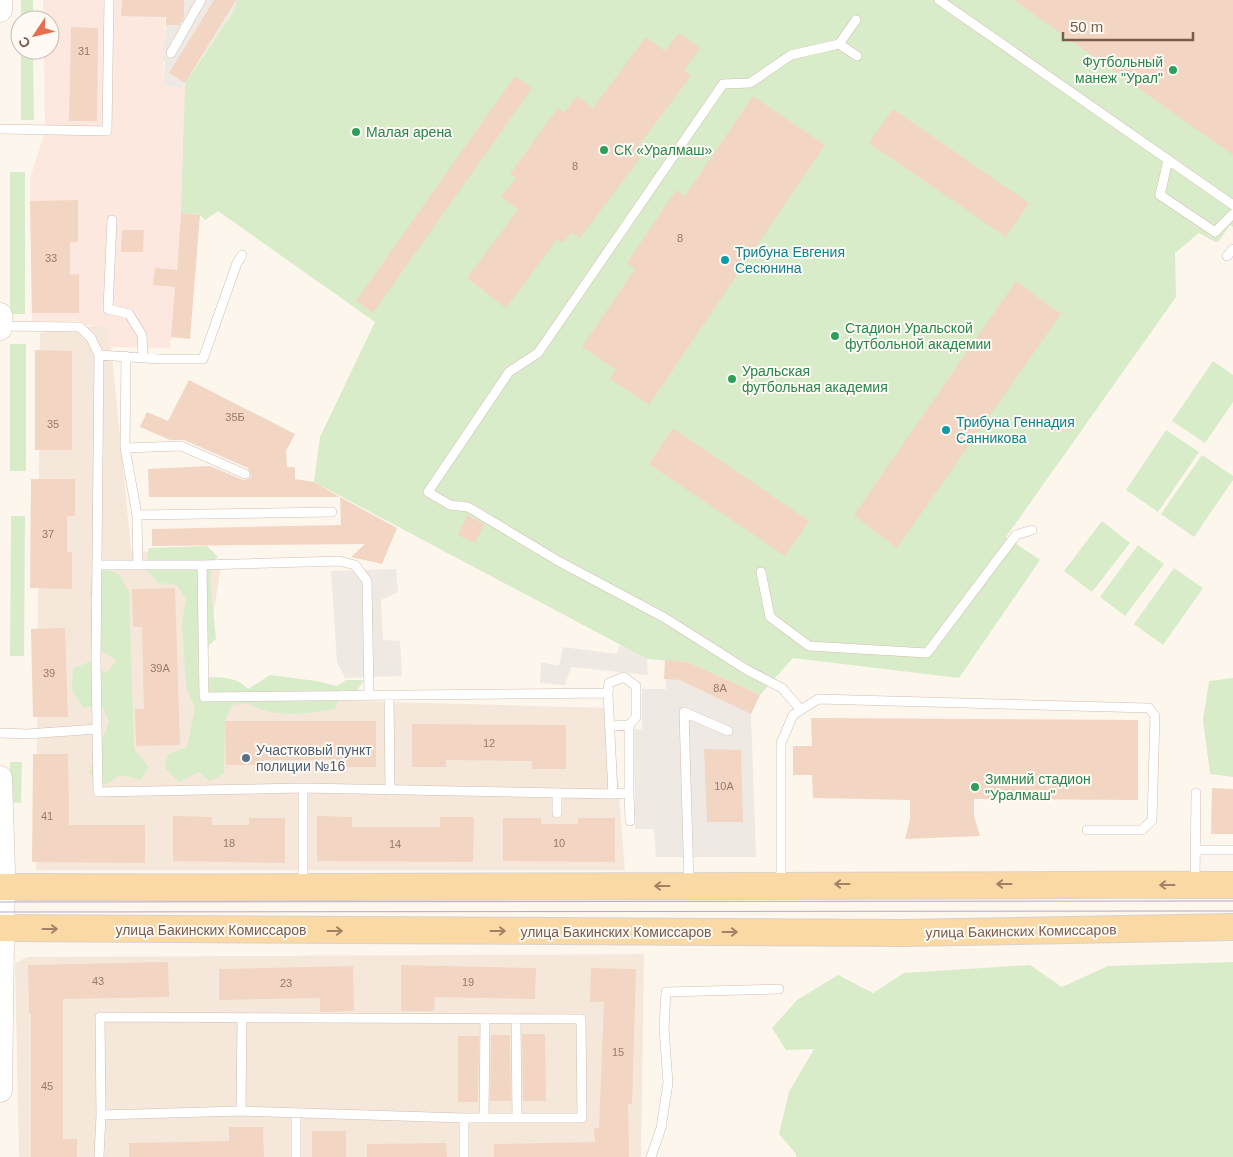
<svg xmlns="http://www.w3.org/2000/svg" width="1233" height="1157" viewBox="0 0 1233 1157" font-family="Arial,sans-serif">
  <rect width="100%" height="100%" fill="#fdf6ec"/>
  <!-- residential -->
  <path fill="#f5e8da" d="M109 324 131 549 221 565 201 697 612 708 625 870H36L40 333Z
    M644 954 641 1157H19L15 963 27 957Z"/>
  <!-- commercial -->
  <path fill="#fde8e0" d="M43 0H166L163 84 181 88 185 83 184 182 170 348 108 347 107 326 80 325V321H32L30 178 45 131 44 50H50V20H44Z"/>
  <!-- industrial -->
  <path fill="#efe9e4" d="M166 0H241L181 88 163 85 165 61 162 60 166 25Z
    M396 569 398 592 381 600 383 640 400 641 402 676 345 678 337 662 331 571Z
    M620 645 647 659 648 675 571 667 565 685 540 683 541 662 559 666 563 647 617 654Z
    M665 660 688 662 760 695 751 714 756 857H656L654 829H635L634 729H642V689H666Z"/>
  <!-- green -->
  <path fill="#d8ecc9" d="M21 0H33V20H21Z
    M237 0H1233V227L1230 225 1219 241 1215 242 1199 233 1175 253 1176 297 1006 537 1040 560 959 678 793 658 760 695 688 662 647 659 314 482 320 437 375 322 218 211 205 220 200 215 181 213 185 83 235 9Z
    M21 50H33L34 120H21Z
    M10 172H25V314H10Z
    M10 344H26V471H10Z
    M1213 361 1233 375V402L1205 443 1172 421Z
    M1166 430 1199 452 1158 512 1126 490Z
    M1202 455 1233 476V480L1194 537 1161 514Z
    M11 516H25L24 656H10Z
    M1102 521 1130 543 1092 592 1064 571Z
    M1138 545 1164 564 1125 616 1100 597Z
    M207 546 218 557 212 562 210 581 216 639 197 656 198 678C216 677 235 675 248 689L270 675 316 681 337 686 346 680H364L356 692 342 690 335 709C308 714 272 719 248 703L232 705 225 721 224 774 210 781 199 772 179 782 165 768 168 754 187 747 195 708 186 687 182 622 186 599 177 585 159 583 145 569 149 548Z
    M1174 568 1203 588 1163 645 1134 624Z
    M105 569 119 574 129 592 134 749 149 767 141 780 120 775 105 785 89 773 109 722 102 705 83 708 72 689 73 668 90 662 106 673 117 660 92 646 90 620 101 611 90 595 91 578Z
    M1233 678V777L1210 774 1203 720 1209 681Z
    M10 762H22L21 803 9 802Z
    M1233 962V1157H796V1154L779 1134 789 1092 814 1049 786 1050 772 1028 797 1000 838 975 873 993 904 973 1030 965 1062 987 1108 966Z"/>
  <!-- building -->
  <path fill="#f3d5c3" d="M122 0H184V18L179 25H166V17L121 16Z
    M214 0H236L185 83 169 73Z
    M1014 0H1233V155L1190 125Z
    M71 27 98 28 97 121H69Z
    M679 33 700 48 684 70 691 76 633 153 640 158 580 238 572 232 563 243 557 239 506 308 467 278 518 210 501 197 516 178 510 174 558 108 564 113 577 96 593 108 646 37 665 51Z
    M515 76 532 88 373 313 356 301Z
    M753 96 825 145 649 405 610 379 616 370 582 347 635 269 627 263 676 190 685 196Z
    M893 109 1029 203 1006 237 869 143Z
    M78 200V242H70V275L79 274V313H32L30 201Z
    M181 213 200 215 190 339 171 337 175 287 153 285 155 268 177 270Z
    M122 230H144L143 252H121Z
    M1016 281 1061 314 897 548 854 515Z
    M35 350 72 351V450H35Z
    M189 380 295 434 286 451 287 467H295V479L314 482 340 497H149L148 469 210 466 243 480 248 479 251 476 248 468 184 440H170L140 427 147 412 168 421Z
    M673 428 809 521 785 556 649 464Z
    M31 479H75V516H67V552H72V589L30 588Z
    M340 497 397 528 382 564 351 557 365 544 152 546V529L341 525Z
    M467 515 484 524 475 543 458 535Z
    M175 588 180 745 136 746 135 709H144L142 627H133L132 589Z
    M65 628 68 717H33L31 629Z
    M665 660 688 662 760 695 751 714 680 680 664 679Z
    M811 718 1138 720V800L974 799V816L980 836 905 839 910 819V800L813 798 812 775H793V746H812Z
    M225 721H376V767H342V760H264V765H226Z
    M412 724 566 725V769H532V761L446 760V767H412Z
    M704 749 741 750 743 822H707Z
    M33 754H68L69 825H145V863L32 862Z
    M1212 788 1233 789V834H1211Z
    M173 816 212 817V825H249V818H285V863L173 861Z
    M317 816 352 817V827H440V817H474L473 862 317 861Z
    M503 818H541V824H578V818H615V862L503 861Z
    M168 962 169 997 63 999V1139H77V1157H31V1014H29L28 965Z
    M401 965 536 968 535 999 435 997 434 1011H401Z
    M353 966 354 1011 320 1012V998L219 1000V969Z
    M591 968 636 969 632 1104H628L629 1157H494V1144L595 1142 594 1128H599L604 1002H590Z
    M522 1034H545L546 1101H523Z
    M491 1035H510L511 1101H490Z
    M458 1036H479L478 1102H458Z
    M229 1127H263L264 1157H129V1143L229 1141Z
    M312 1131H346V1157H312Z
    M446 1143 447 1157H367V1144Z"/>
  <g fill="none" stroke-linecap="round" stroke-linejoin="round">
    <defs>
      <path id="lane" d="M939 0 1233 205
        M839 44 857 56
        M171 53 201 0
        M0 129 107 131 109 0
        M1168 160 1160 195 1215 232 1233 214
        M112 220 108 309 129 314 142 335 143 358
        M1227 256 1233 249
        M0 326 80 327 91 338 99 355 160 359H203L237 263 242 255
        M99 355 96 661 98 792 303 788 613 794 608 693 204 697 202 565
        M126 356 125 448 137 515 138 565
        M125 448 181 446 245 474
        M137 515 332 512
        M97 565H202L339 561 355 565 367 581 369 696
        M761 572 770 617 809 646 927 653 1016 535 1032 530
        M608 693 609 683 624 677 636 686V717L629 725 610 726
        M389 695 390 790
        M801 710 782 688 747 670 665 618 560 562 468 507 450 505 428 492 509 372 538 353 723 84 750 83 791 55 839 44 856 20
        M0 733 27 734 97 729
        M303 788V885
        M629 793V725
        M613 794 629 793 630 821
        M557 813V793
        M1195 850H1233
        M1195 882 1196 793
        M689 883 684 712 728 731
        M781 884V743L793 715 818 699 1149 708 1155 716 1152 820 1142 830H1087
        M516 1019 517 1118
        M241 1111 242 1018
        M101 1115 100 1017 581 1019 582 1118H464
        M484 1118 485 1019
        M99 1157 101 1115 241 1111 464 1118V1157
        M296 1157V1114
        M651 1157 661 1128 668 1083 664 1028 666 992 779 989"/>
      <path id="secondary" d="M0 10V0
        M0 315V328
        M0 778 3 871 0 1090"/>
      <path id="primary" d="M0 887C411 889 822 884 1233 885
        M0 928 904 933 1233 927"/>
    </defs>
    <!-- lane casing -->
    <use href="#lane" stroke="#d1beb0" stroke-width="10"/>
    <!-- secondary casing -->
    <use href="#secondary" stroke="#d6c0b0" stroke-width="25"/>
    <!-- primary casing -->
    <use href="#primary" stroke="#dad1cd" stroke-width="28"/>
    <!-- lane -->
    <use href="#lane" stroke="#fff" stroke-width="9"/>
    <!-- secondary -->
    <use href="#secondary" stroke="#fff" stroke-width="24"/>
    <!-- primary -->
    <use href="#primary" stroke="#fbd9a5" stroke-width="26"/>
    <!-- tram -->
    <path stroke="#b9a8c9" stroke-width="1" d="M0 902 1233 901
      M0 912 1233 911"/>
  </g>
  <!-- one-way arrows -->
  <defs><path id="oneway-shaft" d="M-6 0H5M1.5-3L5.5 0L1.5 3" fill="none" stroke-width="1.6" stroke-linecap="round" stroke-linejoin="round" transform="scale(1.25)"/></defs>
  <g stroke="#a18267">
    <use href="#oneway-shaft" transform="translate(842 884) rotate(-180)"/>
    <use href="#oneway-shaft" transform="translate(1004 884) rotate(-180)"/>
    <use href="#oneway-shaft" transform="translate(1167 885) rotate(-180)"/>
    <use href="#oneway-shaft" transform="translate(662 886) rotate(180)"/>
    <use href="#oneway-shaft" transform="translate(50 929)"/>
    <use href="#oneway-shaft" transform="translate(335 931)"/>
    <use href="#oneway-shaft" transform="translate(498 931)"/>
    <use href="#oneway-shaft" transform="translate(730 932)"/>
  </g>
  <!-- markers -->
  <g fill="#2e9e5b" stroke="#fffaf3" stroke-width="2">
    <circle cx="1173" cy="70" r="5"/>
    <circle cx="356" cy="132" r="5"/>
    <circle cx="604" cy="150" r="5"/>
    <circle cx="835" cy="336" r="5"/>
    <circle cx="732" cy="379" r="5"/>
    <circle cx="975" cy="787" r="5"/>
  </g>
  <g fill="#0f9aa8" stroke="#fffaf3" stroke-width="2">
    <circle cx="725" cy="260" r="5"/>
    <circle cx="946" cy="430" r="5"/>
  </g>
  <circle fill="#5c6f8a" stroke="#fffaf3" stroke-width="2" cx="246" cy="758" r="5"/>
  <g text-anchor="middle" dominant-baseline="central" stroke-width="4" stroke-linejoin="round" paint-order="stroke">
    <!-- number labels -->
    <g font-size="11" fill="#987a6a">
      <text x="84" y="51">31</text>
      <text x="575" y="166">8</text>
      <text x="680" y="238">8</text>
      <text x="51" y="258">33</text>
      <text x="235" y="417">35Б</text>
      <text x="53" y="424">35</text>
      <text x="48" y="534">37</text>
      <text x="160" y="668">39А</text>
      <text x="49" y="673">39</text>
      <text x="720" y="688">8А</text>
      <text x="489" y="743">12</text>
      <text x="724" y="786">10А</text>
      <text x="47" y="816">41</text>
      <text x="229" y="843">18</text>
      <text x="559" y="843">10</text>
      <text x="395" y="844">14</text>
      <text x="98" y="981">43</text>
      <text x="468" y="982">19</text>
      <text x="286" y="983">23</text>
      <text x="618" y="1052">15</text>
      <text x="47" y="1086">45</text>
    </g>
    <!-- leisure labels -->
    <g font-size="14" fill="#27864d" stroke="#fffaf3" text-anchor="start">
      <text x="1163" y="62" text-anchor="end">Футбольный<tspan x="1163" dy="16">манеж "Урал"</tspan></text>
      <text x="366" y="132">Малая арена</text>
      <text x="614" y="150">СК «Уралмаш»</text>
      <text x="845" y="328">Стадион Уральской<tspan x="845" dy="16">футбольной академии</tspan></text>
      <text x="742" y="371">Уральская<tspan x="742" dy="16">футбольная академия</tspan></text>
      <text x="985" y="779">Зимний стадион<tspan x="985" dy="16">"Уралмаш"</tspan></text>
    </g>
    <!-- culture labels -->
    <g font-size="14" fill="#0d838f" stroke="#fffaf3" text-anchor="start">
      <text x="735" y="252">Трибуна Евгения<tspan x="735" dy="16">Сесюнина</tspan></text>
      <text x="956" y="422">Трибуна Геннадия<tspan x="956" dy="16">Санникова</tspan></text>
    </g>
    <!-- service labels -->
    <g font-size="14" fill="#4e5e75" stroke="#fffaf3" text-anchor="start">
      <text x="256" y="750">Участковый пункт<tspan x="256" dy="16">полиции №16</tspan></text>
    </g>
    <!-- street labels -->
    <g font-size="14" fill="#7a5c4d" stroke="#fffaf3">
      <text x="211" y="930">улица Бакинских Комиссаров</text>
      <text transform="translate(1021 931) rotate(-1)">улица Бакинских Комиссаров</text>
      <text x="616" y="932">улица Бакинских Комиссаров</text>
    </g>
  </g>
  <!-- north arrow -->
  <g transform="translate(35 35) rotate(235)"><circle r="24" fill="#fffaf3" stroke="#cabbb1"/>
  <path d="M0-4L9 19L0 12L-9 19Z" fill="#e76f51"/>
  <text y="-8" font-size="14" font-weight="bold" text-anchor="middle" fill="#7a5c4d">С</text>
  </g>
  <!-- scale -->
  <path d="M1063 32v8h130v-8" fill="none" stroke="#7a5c4d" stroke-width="2.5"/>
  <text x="1070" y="32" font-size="15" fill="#7a5c4d" stroke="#fffaf3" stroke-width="4" paint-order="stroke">50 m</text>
</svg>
